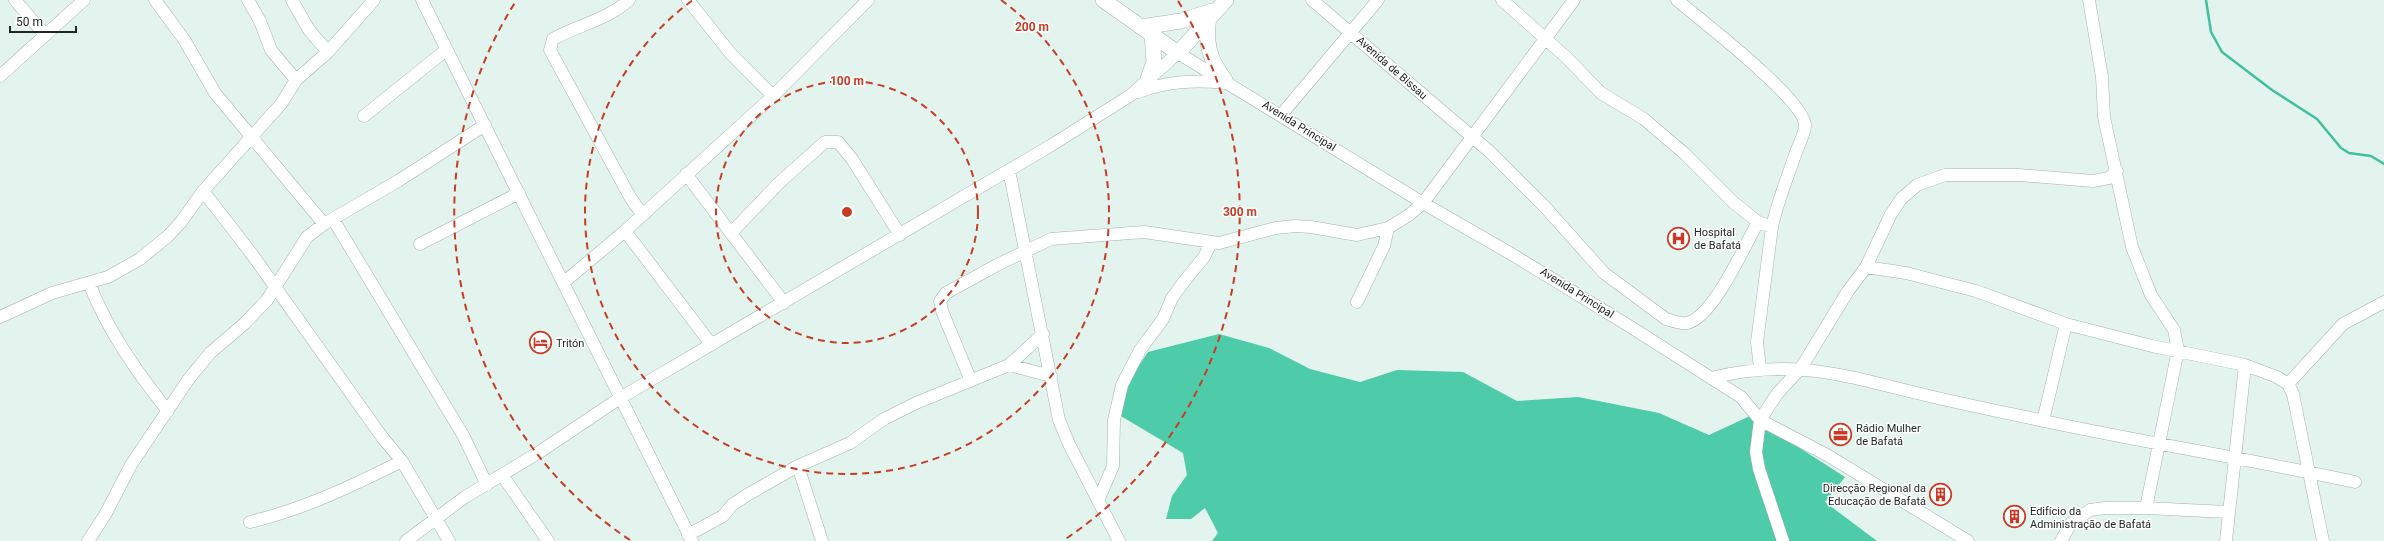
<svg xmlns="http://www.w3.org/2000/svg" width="2384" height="541" viewBox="0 0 2384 541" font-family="Roboto,sans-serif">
  <rect width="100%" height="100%" fill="#e3f4ee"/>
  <!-- forest -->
  <path fill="#4ecba9" d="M1219 334 1269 348 1310 369 1360 382 1397 370 1463 372 1517 401 1578 397 1659 413 1709 435 1750 416 1845 477 1825 502 1877 541H1212L1218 533 1205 508 1191 519H1166L1172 496 1187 475 1183 453 1114 412 1124 388 1148 352Z"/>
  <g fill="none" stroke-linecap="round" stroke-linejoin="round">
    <!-- stream -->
    <path stroke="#40c09e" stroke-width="2.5" d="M2206 0 2211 32 2222 52 2272 90 2317 119 2341 148 2349 153 2371 156 2384 164"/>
    <defs>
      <path id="minor" d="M15 0 45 35
        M155 0 185 41 215 93 324 224
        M248 0 260 21 271 50 296 80
        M292 0 309 30 328 52
        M422 0 692 541
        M629 0C607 20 578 25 553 39L550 50 630 197 642 214
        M688 0 731 54 773 96
        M1312 0 1490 152 1545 207 1604 273 1666 319C1673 321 1680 324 1687 323 1713 318 1745 245 1758 222L1772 227
        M1502 0 1566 57 1601 93 1644 119 1685 154 1733 202 1758 222
        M1677 0C1699 19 1807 101 1805 126 1804 136 1798 146 1795 155 1787 179 1777 203 1772 227L1757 342 1760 368
        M2089 0 2102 77 2104 117 2132 247 2151 295 2174 330 2178 350 2146 508
        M0 76 84 0
        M1138 92C1168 81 1194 80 1226 83
        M1281 115 1378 0
        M364 116 446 50
        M1009 170 1059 420 1069 444 1119 541
        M686 174 784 303
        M203 191 251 253 382 437 402 461 449 541
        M333 219 463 435 487 485
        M625 231 711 344
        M731 233 781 181 825 142H838L852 159 900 235
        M420 244 519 193
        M1866 267 1906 273 1976 291 2066 324 2152 346 2245 365 2277 377 2288 384 2293 394 2323 541
        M89 283C108 331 136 371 168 411
        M563 283 625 231 773 96 868 0
        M1357 302 1384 246 1388 228
        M0 317 52 293 108 277 140 259 168 236 181 222 203 191 281 104 296 80 328 52 374 0
        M1009 365 1051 376
        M1711 378C1793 357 1845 376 1925 395 1971 406 2017 415 2063 425 2160 445 2258 461 2355 482
        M971 381 942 311 940 301 946 293 997 265 1051 239 1144 232 1219 243 1276 228 1295 226 1311 227 1357 235 1388 228 1409 215 1423 203 1574 0
        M2288 384 2343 324 2384 302
        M2043 421 2066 324
        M798 466 822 541
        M502 475 548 541
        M1098 501 1113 466 1114 420 1122 385 1140 350 1163 319 1172 298 1186 279 1204 257 1211 243
        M250 522C304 509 352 486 402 461
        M688 535 723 516 732 505 747 495 798 466 850 443 884 419 916 403 1009 365 1043 334
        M88 541 105 515 131 465 188 380 210 353 244 324 267 300 307 237 324 224 398 181 485 125
        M406 541 465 497 538 453 620 398 1050 146 1131 95 1178 53 1423 203 1513 255 1626 324 1741 397 1760 420 1827 455 1968 541
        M1783 541 1759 469 1756 452 1760 420 1777 394 1801 368 1848 291 1866 267 1891 214 1901 199 1917 185 1945 175H2019L2093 181 2109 178 2117 171
        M2061 541 2071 523 2090 510 2105 508H2146L2227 512
        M2226 541 2245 365"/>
      <path id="major" d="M1103 0 1178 53 1226 0
        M1209 17C1205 43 1209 59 1225 80
        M1141 27 1181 21 1212 11
        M1148 79 1154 62 1152 34"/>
    </defs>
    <!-- minor casing -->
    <use href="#minor" stroke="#a3b3ad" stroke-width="13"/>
    <!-- major casing -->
    <use href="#major" stroke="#a3b3ad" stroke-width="16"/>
    <!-- minor -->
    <use href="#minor" stroke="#fff" stroke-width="12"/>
    <!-- major -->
    <use href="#major" stroke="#fff" stroke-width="15"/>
  </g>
  <!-- distance rings -->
  <g fill="none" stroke="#c83c26" stroke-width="2" stroke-dasharray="7 5">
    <circle cx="847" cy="212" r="131"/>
    <path d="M1001 0A262 262 0 1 1 693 0"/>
    <path d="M630 540A393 393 0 0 1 516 1M1178 1A393 393 0 0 1 1064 540"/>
  </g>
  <!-- icons -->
  <defs>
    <symbol id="hospital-ring" viewBox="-11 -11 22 22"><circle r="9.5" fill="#fff" stroke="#c83c26" stroke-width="1.5"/><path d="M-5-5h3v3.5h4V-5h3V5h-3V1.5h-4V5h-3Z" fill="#c83c26"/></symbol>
    <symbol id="hotel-ring" viewBox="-11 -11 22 22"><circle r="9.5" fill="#fff" stroke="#c83c26" stroke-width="1.5"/><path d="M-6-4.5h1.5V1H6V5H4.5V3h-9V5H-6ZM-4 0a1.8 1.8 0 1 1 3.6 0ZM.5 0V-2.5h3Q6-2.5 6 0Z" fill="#c83c26"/></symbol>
    <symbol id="office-ring" viewBox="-11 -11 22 22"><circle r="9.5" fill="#fff" stroke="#c83c26" stroke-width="1.5"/><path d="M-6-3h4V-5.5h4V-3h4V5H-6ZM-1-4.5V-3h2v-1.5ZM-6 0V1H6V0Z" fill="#c83c26"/></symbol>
    <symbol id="building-ring" viewBox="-11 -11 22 22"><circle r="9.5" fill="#fff" stroke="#c83c26" stroke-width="1.5"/><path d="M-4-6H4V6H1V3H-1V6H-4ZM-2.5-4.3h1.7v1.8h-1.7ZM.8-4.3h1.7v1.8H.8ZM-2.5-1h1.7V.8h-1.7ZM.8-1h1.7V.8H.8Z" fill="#c83c26"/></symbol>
  </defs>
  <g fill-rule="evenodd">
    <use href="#hospital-ring" x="1666" y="226" width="25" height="25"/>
    <use href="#hotel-ring" x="528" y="330" width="25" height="25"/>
    <use href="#office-ring" x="1828" y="422" width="25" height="25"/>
    <use href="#building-ring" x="1928" y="482" width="25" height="25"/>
    <use href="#building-ring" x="2002" y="504" width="25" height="25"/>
  </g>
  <g text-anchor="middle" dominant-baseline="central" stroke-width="3" stroke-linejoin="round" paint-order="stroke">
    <!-- street labels -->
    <g font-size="11" fill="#202624" stroke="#fff">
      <text transform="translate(1392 68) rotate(41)">Avenida de Bissau</text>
      <text transform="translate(1299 126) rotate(32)">Avenida Principal</text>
      <text transform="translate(1577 293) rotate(32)">Avenida Principal</text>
    </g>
    <!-- poi labels -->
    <g font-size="11" fill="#202624" stroke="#fff" text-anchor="start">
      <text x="1694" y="232">Hospital<tspan x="1694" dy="13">de Bafatá</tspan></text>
      <text x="556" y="343">Tritón</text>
      <text x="1856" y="428">Rádio Mulher<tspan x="1856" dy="13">de Bafatá</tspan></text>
      <text x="1926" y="488" text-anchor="end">Direcção Regional da<tspan x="1926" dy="13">Educação de Bafatá</tspan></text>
      <text x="2030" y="511">Edifício da<tspan x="2030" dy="13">Administração de Bafatá</tspan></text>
    </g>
  </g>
  <circle cx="847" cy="212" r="6" fill="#c83c26" stroke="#fff" stroke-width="2"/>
  <g font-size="12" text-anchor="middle" font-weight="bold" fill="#c83c26" stroke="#fff" stroke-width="3" stroke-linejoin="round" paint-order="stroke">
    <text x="1032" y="31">200 m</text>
    <text x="847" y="85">100 m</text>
    <text x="1240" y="216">300 m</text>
  </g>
  <!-- scale -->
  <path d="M10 26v6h66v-6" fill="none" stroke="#202624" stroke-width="2"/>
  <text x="16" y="26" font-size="12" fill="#202624" stroke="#ffffff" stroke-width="3" paint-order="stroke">50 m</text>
</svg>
